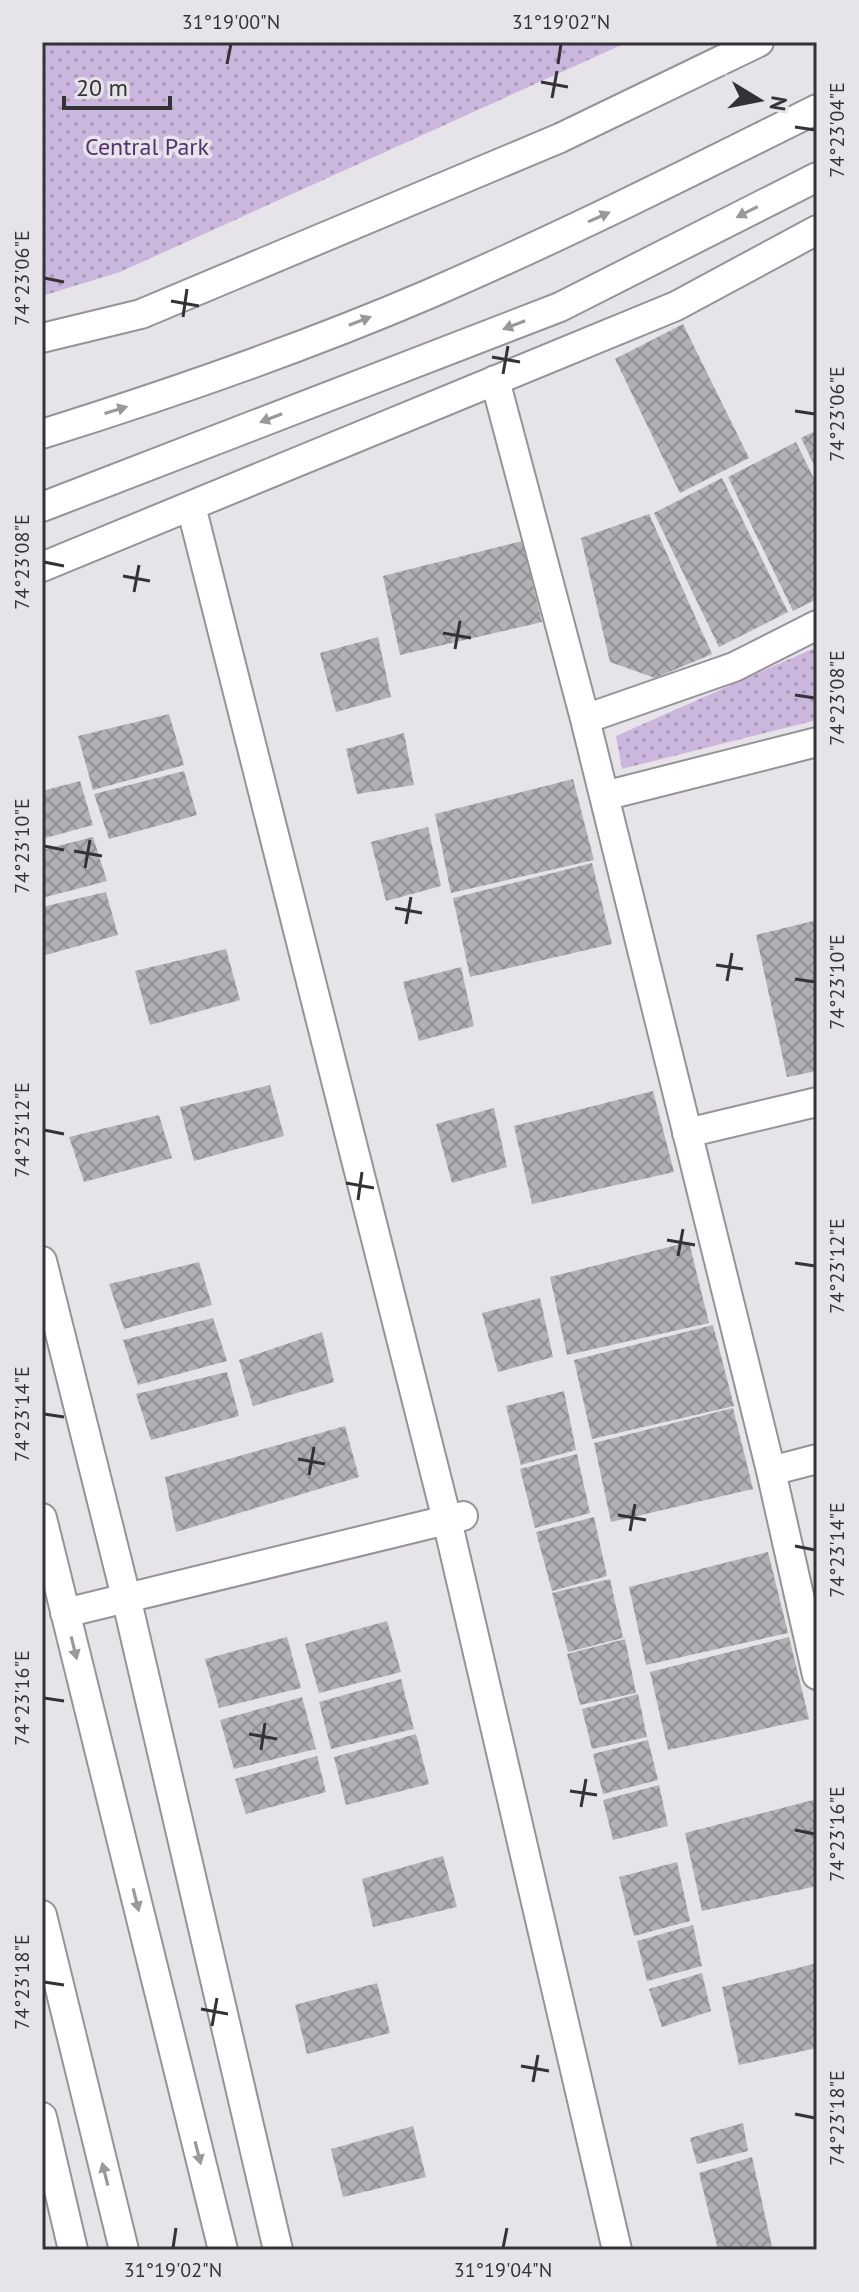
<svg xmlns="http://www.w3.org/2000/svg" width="859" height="2292" viewBox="0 0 859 2292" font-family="'PT Sans',sans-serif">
  <defs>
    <pattern id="park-dots" width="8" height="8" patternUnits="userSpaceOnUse" patternTransform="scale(2)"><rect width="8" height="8" fill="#cbb7de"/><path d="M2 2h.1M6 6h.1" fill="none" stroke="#a595b5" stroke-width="1.8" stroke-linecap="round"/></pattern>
    <pattern id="building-cross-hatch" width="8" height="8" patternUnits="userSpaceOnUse" patternTransform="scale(2)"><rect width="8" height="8" fill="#b2b0b4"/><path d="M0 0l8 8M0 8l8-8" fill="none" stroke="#919093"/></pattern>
  </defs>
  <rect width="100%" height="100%" fill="#e7e4e9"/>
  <!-- park -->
  <path fill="url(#park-dots)" d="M42 42H628L120 272 42 296Z
    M817 647V720L622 769 616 736Z"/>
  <!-- building -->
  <path fill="url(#building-cross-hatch)" d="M683 324 749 458 680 493 615 359Z
    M817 430V471L801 438Z
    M796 442 817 485V599L793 611 728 477Z
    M722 478 788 612 719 647 654 513Z
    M649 514 712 654 655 678 610 662 581 538Z
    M522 541 542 622 400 655 383 576Z
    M378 637 391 697 336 712 320 653Z
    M169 714 184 765 93 790 78 736Z
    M404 733 414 785 357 794 346 749Z
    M184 771 197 815 109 839 94 794Z
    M573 779 594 860 451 893 435 814Z
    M80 781 93 825 42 839V791Z
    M428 827 441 886 386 901 371 842Z
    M93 837 107 881 42 898V850Z
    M592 863 612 944 470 977 453 898Z
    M106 892 118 935 42 956V907Z
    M817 920V1071L787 1077 756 935Z
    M226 949 240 1000 150 1025 135 971Z
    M461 967 474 1026 419 1041 403 982Z
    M270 1085 284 1136 194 1161 180 1107Z
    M653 1091 674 1172 532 1204 514 1126Z
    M494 1108 507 1167 452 1183 436 1124Z
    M159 1115 172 1158 84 1182 69 1137Z
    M689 1242 709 1323 567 1355 550 1277Z
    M199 1262 212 1305 124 1329 109 1284Z
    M540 1298 553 1357 498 1372 482 1313Z
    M213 1318 227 1361 138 1385 123 1340Z
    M713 1325 734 1406 592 1439 574 1360Z
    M322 1332 334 1382 253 1406 239 1360Z
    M227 1372 239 1416 151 1440 136 1394Z
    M564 1391 576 1450 521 1465 506 1406Z
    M733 1408 753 1489 611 1522 594 1443Z
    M345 1426 359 1477 176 1532 165 1477Z
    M577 1454 590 1513 535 1528 520 1469Z
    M594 1517 607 1576 552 1591 536 1532Z
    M768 1552 788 1633 646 1665 629 1587Z
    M610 1579 623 1638 568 1652 552 1593Z
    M387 1621 401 1672 319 1693 305 1644Z
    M287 1637 301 1688 219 1708 205 1659Z
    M789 1637 809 1719 668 1750 650 1672Z
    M625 1639 636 1693 580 1705 567 1654Z
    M401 1679 414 1729 331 1749 319 1702Z
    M638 1694 647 1737 592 1749 582 1709Z
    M302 1697 316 1749 234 1769 220 1720Z
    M416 1734 429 1784 346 1805 334 1757Z
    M648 1740 658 1780 603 1794 593 1754Z
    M317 1756 326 1792 246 1814 235 1779Z
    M659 1785 668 1826 613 1840 603 1800Z
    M817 1799V1886L702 1911 685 1833Z
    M443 1856 457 1907 373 1927 362 1879Z
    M677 1862 690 1921 634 1936 619 1877Z
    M693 1925 702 1966 647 1981 637 1941Z
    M817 1963V2048L739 2065 722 1987Z
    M702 1973 711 2011 662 2027 649 1989Z
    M377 1983 390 2033 307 2054 295 2005Z
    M743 2123 748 2151 697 2164 690 2138Z
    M413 2126 426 2177 343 2197 331 2149Z
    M752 2157 772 2247 758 2250H718L699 2173Z"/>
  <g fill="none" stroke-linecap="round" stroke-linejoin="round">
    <defs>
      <path id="street" d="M42 338 141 314 560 138 759 42
        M495 380 585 719 734 667 817 625
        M42 434C173 393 303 348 429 294 561 237 689 173 817 109
        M191 506 447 1520 617 2250
        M42 507 560 307 817 177
        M42 567 676 306 817 230
        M585 719 771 1471 817 1675
        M604 796 817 742
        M687 1133 817 1102
        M42 1261 126 1597 278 2250
        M771 1471 817 1459
        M42 1518 223 2250
        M65 1613 463 1516
        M42 1915 124 2250
        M42 2117 73 2250"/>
    </defs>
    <!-- street casing -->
    <use href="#street" stroke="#959398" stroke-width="32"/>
    <!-- street -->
    <use href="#street" stroke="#fff" stroke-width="28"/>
  </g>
  <!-- one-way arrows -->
  <defs><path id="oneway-solid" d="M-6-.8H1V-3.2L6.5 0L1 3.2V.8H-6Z" transform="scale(2)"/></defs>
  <g fill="#99989a">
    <use href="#oneway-solid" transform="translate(747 212) rotate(153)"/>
    <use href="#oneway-solid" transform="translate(599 217) rotate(-24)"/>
    <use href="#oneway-solid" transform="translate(360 321) rotate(-21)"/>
    <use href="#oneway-solid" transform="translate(514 325) rotate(159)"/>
    <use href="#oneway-solid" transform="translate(116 410) rotate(-17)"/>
    <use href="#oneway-solid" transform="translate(271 418) rotate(159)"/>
    <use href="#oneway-solid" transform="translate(74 1648) rotate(76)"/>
    <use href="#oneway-solid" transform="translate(136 1900) rotate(76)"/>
    <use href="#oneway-solid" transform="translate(198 2153) rotate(76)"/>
    <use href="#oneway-solid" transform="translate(105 2174) rotate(-104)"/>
  </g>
  <!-- ticks -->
  <path fill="none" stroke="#333234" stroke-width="3" d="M227 64 231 44M558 64 561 44M541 82 568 87M552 98 557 71M795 127 815 130M44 278 64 282M171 301 199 306M183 317 187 289M492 357 520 362M503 374 508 346M795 411 815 414M44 562 64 566M123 576 150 581M134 592 139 565M443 633 471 638M455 649 460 621M795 695 815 698M44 846 64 850M74 851 102 856M85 868 90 840M395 908 422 913M406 924 411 897M716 965 743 969M795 979 815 982M727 981 732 953M44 1130 64 1134M346 1183 374 1188M358 1200 362 1172M667 1240 695 1245M678 1256 683 1229M795 1263 815 1266M44 1414 64 1417M298 1459 325 1464M309 1475 314 1447M618 1515 646 1520M630 1531 635 1504M795 1546 815 1550M44 1698 64 1701M249 1734 277 1739M261 1750 265 1723M570 1791 597 1795M581 1807 586 1779M795 1830 815 1834M44 1982 64 1985M201 2009 228 2014M212 2026 217 1998M521 2066 549 2071M533 2082 538 2055M795 2114 815 2118M173 2248 176 2228M503 2248 507 2228"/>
  <g text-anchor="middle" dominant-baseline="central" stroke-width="7" stroke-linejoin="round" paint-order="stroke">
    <!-- park labels -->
    <g font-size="24" fill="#553172" stroke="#e7e4e9">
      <text x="147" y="146">Central Park</text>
    </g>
  </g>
  <!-- border -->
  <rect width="859" height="2292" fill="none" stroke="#e7e4e9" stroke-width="88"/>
  <!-- north arrow -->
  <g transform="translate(759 100) rotate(100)" stroke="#e7e4e9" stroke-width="6" paint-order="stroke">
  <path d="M0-6L14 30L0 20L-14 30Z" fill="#333234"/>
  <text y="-12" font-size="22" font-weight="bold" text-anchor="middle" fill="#333234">N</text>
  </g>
  <!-- scale -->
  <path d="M64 96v12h106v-12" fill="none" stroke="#333234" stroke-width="4"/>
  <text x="76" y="96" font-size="24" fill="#333234" stroke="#e7e4e9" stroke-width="6" paint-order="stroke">20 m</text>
  <rect x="44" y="44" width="771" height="2204" fill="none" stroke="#333234" stroke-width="3"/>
  <g font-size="20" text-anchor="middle" fill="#333234">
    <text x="231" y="29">31°19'00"N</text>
    <text x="561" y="29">31°19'02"N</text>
    <text transform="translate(837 130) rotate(-90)" y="7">74°23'04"E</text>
    <text transform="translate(22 278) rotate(-90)" y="7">74°23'06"E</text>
    <text transform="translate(837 414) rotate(-90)" y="7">74°23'06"E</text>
    <text transform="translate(22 562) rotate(-90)" y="7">74°23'08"E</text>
    <text transform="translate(837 698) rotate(-90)" y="7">74°23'08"E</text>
    <text transform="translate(22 846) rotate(-90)" y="7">74°23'10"E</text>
    <text transform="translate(837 982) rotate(-90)" y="7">74°23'10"E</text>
    <text transform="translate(22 1130) rotate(-90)" y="7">74°23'12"E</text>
    <text transform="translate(837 1266) rotate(-90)" y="7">74°23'12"E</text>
    <text transform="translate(22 1414) rotate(-90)" y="7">74°23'14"E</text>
    <text transform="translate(837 1550) rotate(-90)" y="7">74°23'14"E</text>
    <text transform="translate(22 1698) rotate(-90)" y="7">74°23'16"E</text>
    <text transform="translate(837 1834) rotate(-90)" y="7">74°23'16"E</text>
    <text transform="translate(22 1982) rotate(-90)" y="7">74°23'18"E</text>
    <text transform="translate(837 2118) rotate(-90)" y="7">74°23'18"E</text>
    <text x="173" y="2277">31°19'02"N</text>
    <text x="503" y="2277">31°19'04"N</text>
  </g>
</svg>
